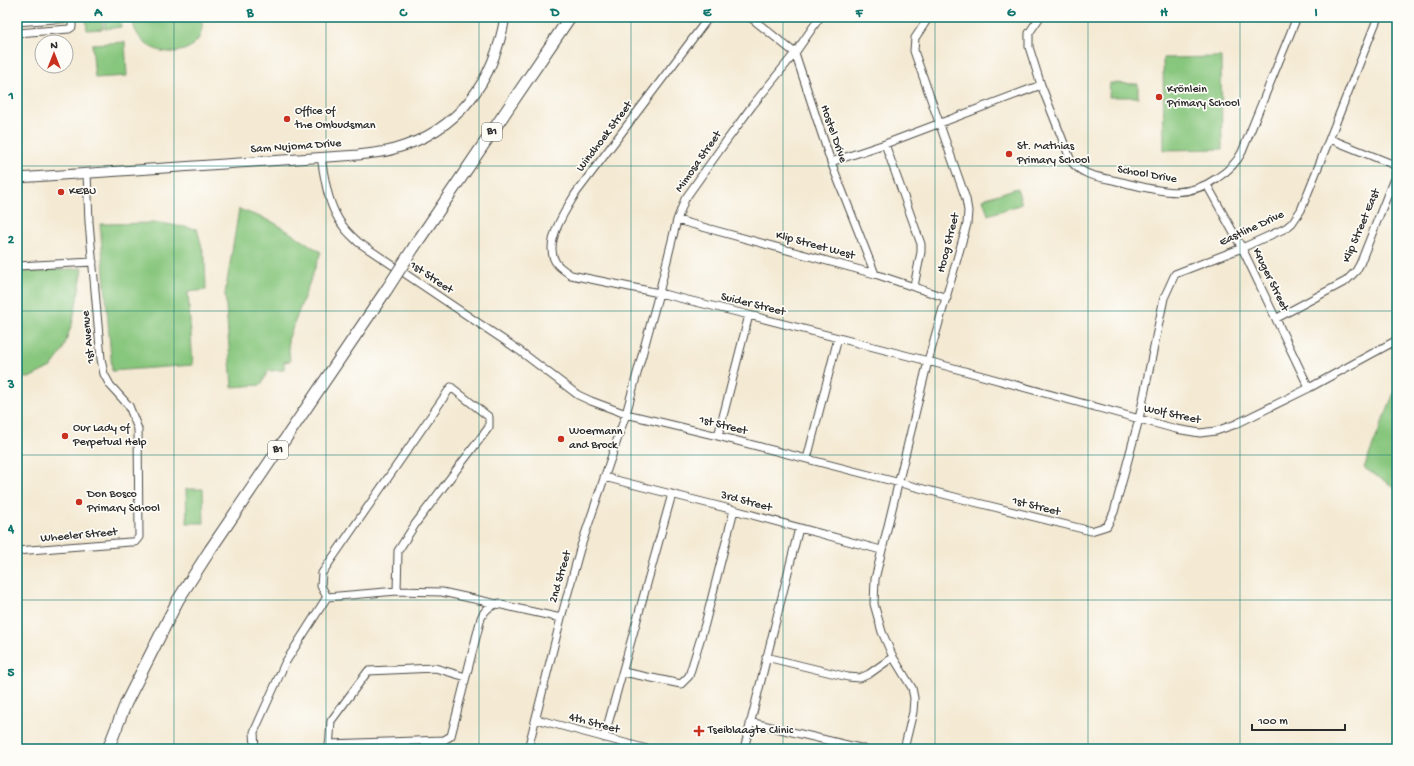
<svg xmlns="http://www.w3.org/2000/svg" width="1414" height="766" viewBox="0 0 1414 766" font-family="'Gochi Hand',sans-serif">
  <rect width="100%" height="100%" fill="#fdfcf7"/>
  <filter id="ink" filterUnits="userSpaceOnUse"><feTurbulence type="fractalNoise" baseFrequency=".025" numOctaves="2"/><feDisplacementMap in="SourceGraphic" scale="8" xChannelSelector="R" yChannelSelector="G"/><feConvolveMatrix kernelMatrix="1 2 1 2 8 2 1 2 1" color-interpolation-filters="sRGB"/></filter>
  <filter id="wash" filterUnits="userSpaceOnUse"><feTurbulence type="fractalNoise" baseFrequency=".012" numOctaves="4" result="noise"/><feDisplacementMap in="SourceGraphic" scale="16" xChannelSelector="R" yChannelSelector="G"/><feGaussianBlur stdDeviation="0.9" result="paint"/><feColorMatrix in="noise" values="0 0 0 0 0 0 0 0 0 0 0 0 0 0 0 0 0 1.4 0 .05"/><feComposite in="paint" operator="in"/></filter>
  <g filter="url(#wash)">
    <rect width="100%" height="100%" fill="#f4ead4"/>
    <!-- green -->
    <path fill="#87c67d" stroke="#597854" d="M86 17H102L103 29 87 30Z
      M104 17H120L121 27 105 29Z
      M132 17H202C203 25 202 34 197 41 182 59 149 54 138 35 134 29 133 23 132 17Z
      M125 42 127 76 95 78 92 44Z
      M1221 57 1222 149 1164 150 1163 58Z
      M1110 83 1138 84V97H1109Z
      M1017 188 1022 204 988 215 983 199Z
      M239 209 273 222 321 252 288 340 290 361 284 362V370L268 371 261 385 232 387 225 294Z
      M160 223 197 229 205 258 206 290 188 292 193 365 112 371 100 224Z
      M83 268 73 321 62 352 51 367 29 378 17 377V272Z
      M1397 385V489L1364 468Z
      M186 489H203L204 523H187Z"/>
  </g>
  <g filter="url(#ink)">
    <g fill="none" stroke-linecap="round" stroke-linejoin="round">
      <defs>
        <path id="minor" d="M709 17 576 193C566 209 544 242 555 261 558 267 565 271 571 275L659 293 749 315 928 361 1176 429 1200 433 1216 431 1236 424 1309 388 1397 340
          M750 17 795 53 831 162 875 274
          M1040 17 1029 33V47L1041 85 1071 161C1082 176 1100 177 1117 181 1154 189 1183 202 1217 178 1228 171 1236 164 1242 152L1297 17
          M17 22 68 18 72 20V27L69 29 17 33
          M1330 139 1397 166
          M885 144 921 244V252L914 286
          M321 157C325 181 328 206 343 226 347 232 353 237 358 242L520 351 578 395 591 401 626 414 718 436 974 502 1091 531 1107 526 1114 512 1139 419 1164 298 1175 274 1242 248 1286 228 1292 223 1301 210 1378 17
          M831 162 885 144 1041 85
          M1207 185 1242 248 1309 388
          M677 220 875 274 947 298
          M17 266 93 262
          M1277 318 1346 281 1356 271 1360 264 1397 171
          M718 436 749 315
          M807 459 838 338
          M604 477 734 510 881 550
          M17 551 130 542H135L139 537 138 429 129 406 110 385 104 374 101 359 89 222 87 173
          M327 597 321 586 322 573 451 387 489 417V427L416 523 398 551 397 591
          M327 597 397 591 442 592 561 618
          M766 657 848 677 860 678 869 674 893 657
          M623 672 681 684 689 676 705 624 734 510
          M536 719 647 749
          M750 722 864 749
          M604 738 672 494
          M329 744 444 740 451 736 481 618C485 609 489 607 499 603
          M255 749 254 732 285 663 327 597
          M329 749 331 721 368 671 435 668 466 677
          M528 749 561 618 580 549 626 414 659 293 677 220 685 199 719 151 752 106 795 53 820 17
          M744 749 799 528
          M904 749 913 712 914 698 912 688 893 657 882 632 874 604 875 579 928 361 967 224 968 211 966 199 914 51 915 38 929 17"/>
        <path id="secondary" d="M17 178 358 155C370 153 383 153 394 149 459 131 494 81 505 17"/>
        <path id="trunk" d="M414 247 570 17
          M108 749 126 703 178 600 210 550 387 289"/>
      </defs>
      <!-- minor casing -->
      <use href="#minor" stroke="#494844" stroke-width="9"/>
      <!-- secondary casing -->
      <use href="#secondary" stroke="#494844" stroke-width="11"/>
      <!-- trunk casing -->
      <use href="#trunk" stroke="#494844" stroke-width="13"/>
      <!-- minor -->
      <use href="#minor" stroke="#fff" stroke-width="7"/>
      <!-- secondary -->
      <use href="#secondary" stroke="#fff" stroke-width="9"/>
      <!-- trunk -->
      <use href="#trunk" stroke="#fff" stroke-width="11"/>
      <defs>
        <path id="trunk-bridge" d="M387 289 414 247"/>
      </defs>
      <!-- trunk-bridge casing -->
      <use href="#trunk-bridge" stroke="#494844" stroke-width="13" stroke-linecap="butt"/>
      <!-- trunk-bridge -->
      <use href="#trunk-bridge" stroke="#fff" stroke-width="11"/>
    </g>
  </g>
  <!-- grid -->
  <path fill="none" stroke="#0f766e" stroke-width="1" stroke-opacity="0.55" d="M174 17V749M326 17V749M479 17V749M631 17V749M783 17V749M935 17V749M1088 17V749M1240 17V749M17 166H1397M17 311H1397M17 455H1397M17 600H1397"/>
  <!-- markers -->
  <g fill="#c8321e" stroke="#fdfcf7" stroke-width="1.5">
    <circle cx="1159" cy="97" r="4"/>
    <circle cx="287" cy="119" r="4"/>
    <circle cx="1009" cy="154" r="4"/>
    <circle cx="61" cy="192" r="4"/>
    <circle cx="65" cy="436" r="4"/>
    <circle cx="561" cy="439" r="4"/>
    <circle cx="79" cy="502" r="4"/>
    <path d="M697 725h4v4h4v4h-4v4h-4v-4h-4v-4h4z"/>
  </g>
  <g text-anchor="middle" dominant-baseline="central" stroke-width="3.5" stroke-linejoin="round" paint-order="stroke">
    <!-- shield labels -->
    <g fill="#fdfcf7" stroke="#6a6a68" stroke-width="1">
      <rect x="482" y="123" width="20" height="18" rx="3"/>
      <rect x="268" y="441" width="20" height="18" rx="3"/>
    </g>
    <g font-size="11" font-weight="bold" fill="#2b2b2b">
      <text x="492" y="132">B1</text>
      <text x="278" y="450">B1</text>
    </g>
    <!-- poi labels -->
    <g font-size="12" fill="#2b2b2b" stroke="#fdfcf7" text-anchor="start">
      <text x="1167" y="90">Krönlein<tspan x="1167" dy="14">Primary School</tspan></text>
      <text x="295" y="112">Office of<tspan x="295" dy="14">the Ombudsman</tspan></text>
      <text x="1017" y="147">St. Mathias<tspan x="1017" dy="14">Primary School</tspan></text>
      <text x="69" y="192">KEBU</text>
      <text x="73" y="429">Our Lady of<tspan x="73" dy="14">Perpetual Help</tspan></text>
      <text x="569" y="432">Woermann<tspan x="569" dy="14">and Brock</tspan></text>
      <text x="87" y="495">Don Bosco<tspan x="87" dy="14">Primary School</tspan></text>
      <text x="708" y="731">Tseiblaagte Clinic</text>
    </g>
    <!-- street labels -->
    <g font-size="12" fill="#2b2b2b" stroke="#fdfcf7">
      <text transform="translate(833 134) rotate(71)">Hostel Drive</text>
      <text transform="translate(605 137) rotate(-53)">Windhoek Street</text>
      <text transform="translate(296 147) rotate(-4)">Sam Nujoma Drive</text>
      <text transform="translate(699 162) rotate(-55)">Mimosa Street</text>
      <text transform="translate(1147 175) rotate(10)">School Drive</text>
      <text transform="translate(1362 226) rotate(-67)">Klip Street East</text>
      <text transform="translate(1252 229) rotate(-25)">Eastline Drive</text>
      <text transform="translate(949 243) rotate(-76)">Hoog Street</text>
      <text transform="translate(815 246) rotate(15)">Klip Street West</text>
      <text transform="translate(431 278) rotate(34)">1st Street</text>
      <text transform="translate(1270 280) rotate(64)">Kruger Street</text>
      <text transform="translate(753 305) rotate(14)">Suider Street</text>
      <text transform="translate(89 337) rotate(-96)">1st Avenue</text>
      <text transform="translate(1172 415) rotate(12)">Wolf Street</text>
      <text transform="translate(723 426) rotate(14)">1st Street</text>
      <text transform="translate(746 502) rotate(15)">3rd Street</text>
      <text transform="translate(1036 507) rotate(14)">1st Street</text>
      <text transform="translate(79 536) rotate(-5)">Wheeler Street</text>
      <text transform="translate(561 577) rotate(-74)">2nd Street</text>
      <text transform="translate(594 724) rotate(15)">4th Street</text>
    </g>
  </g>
  <!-- margin -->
  <rect width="1414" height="766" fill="none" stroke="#fdfcf7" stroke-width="44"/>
  <!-- north arrow -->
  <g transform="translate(54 54)"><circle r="19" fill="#fdfcf7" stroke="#a9a8a5"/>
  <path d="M0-3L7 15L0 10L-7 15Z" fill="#c8321e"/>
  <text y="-6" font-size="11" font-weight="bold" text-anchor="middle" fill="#2b2b2b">N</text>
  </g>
  <!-- scale -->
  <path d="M1252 724v6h93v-6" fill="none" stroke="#2b2b2b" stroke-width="2"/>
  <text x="1258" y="724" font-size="12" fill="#2b2b2b" stroke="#fdfcf7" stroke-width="3" paint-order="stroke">100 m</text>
  <rect x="22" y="22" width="1370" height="722" fill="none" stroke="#0f766e" stroke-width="1.5"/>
  <g font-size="13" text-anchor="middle" font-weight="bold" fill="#0f766e">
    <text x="98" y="16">A</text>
    <text x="250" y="16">B</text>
    <text x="403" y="16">C</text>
    <text x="555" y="16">D</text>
    <text x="707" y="16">E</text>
    <text x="859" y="16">F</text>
    <text x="1011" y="16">G</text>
    <text x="1164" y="16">H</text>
    <text x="1316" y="16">I</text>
    <text x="11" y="99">1</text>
    <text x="11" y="243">2</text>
    <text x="11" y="388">3</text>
    <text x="11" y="532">4</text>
    <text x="11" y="676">5</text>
  </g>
</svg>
